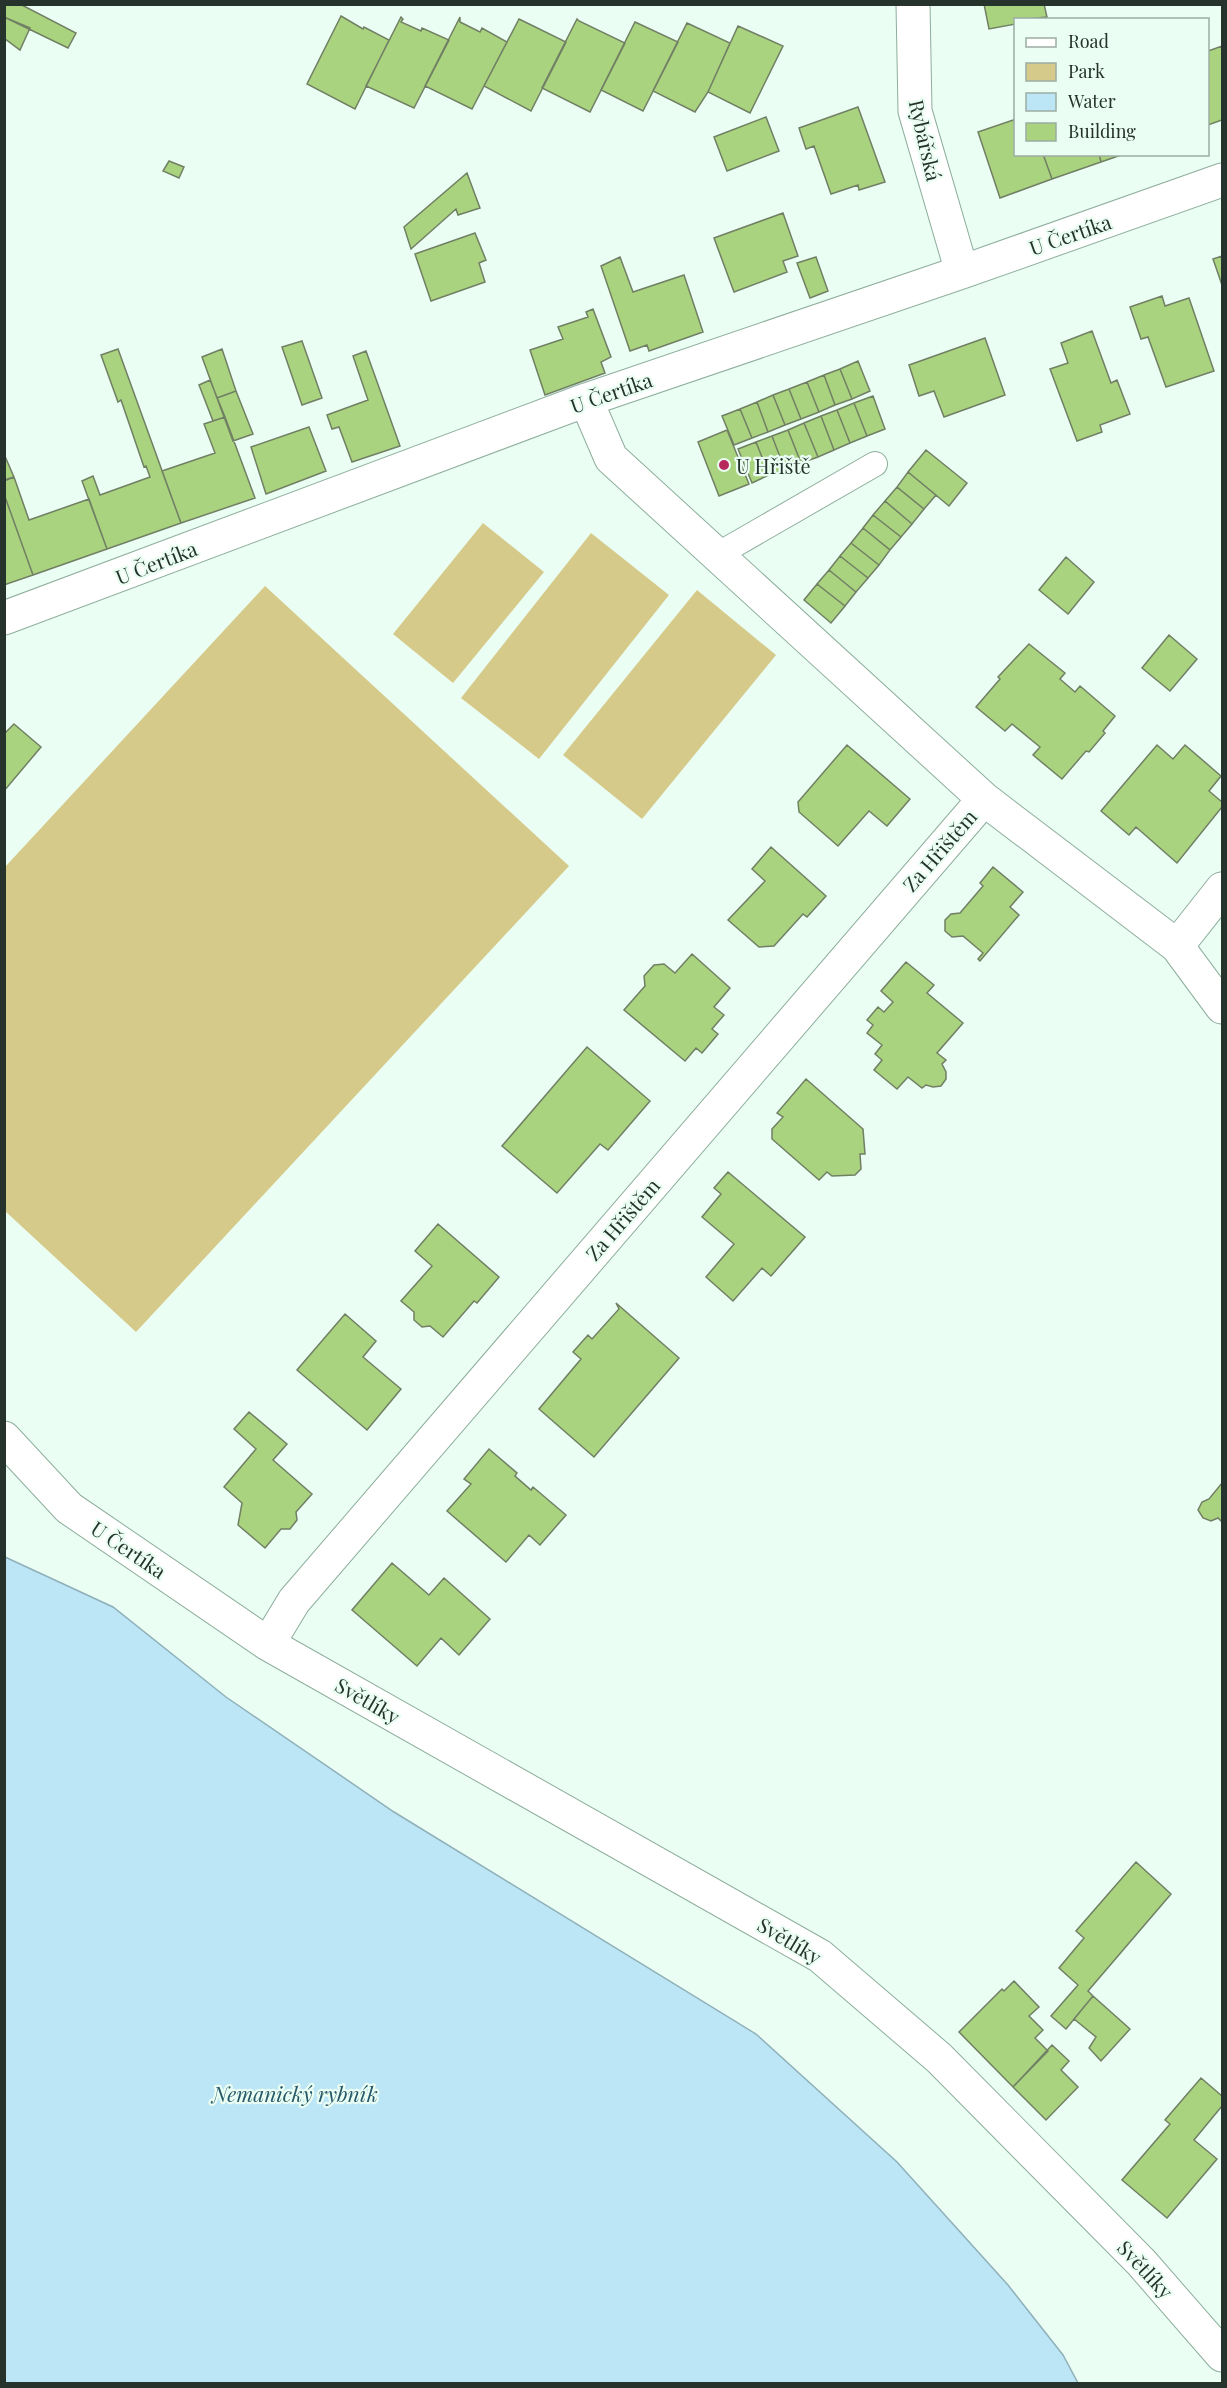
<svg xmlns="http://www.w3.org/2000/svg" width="1227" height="2388" viewBox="0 0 1227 2388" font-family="'Playfair Display',serif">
  <rect width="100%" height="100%" fill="#eafef3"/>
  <!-- green -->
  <path fill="#d6ca8a" d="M483 523 544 572 453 683 393 634Z
    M591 533 669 595 539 759 461 698Z
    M265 586 569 866 136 1332 5 1211V867Z
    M697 590 776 655 642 819 563 755Z"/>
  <!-- water -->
  <path fill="#bce5f5" stroke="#8fb0b9" stroke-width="1.5" d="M5 1557 113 1607 226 1697 394 1812 756 2034 897 2162 1008 2285 1063 2355 1078 2383H5Z"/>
  <!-- building -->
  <path fill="#a9d37e" stroke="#717f64" stroke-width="1.5" d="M4 4H20L76 33 68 48 4 17Z
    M984 4H1044L1047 17 1016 20V24L989 29Z
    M341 16 363 29 364 27 389 40 355 109 307 84Z
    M4 17 30 28 20 50 4 38Z
    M401 17 403 19 401 22 421 31 422 28 449 40 414 108 366 86Z
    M460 17V22L480 32 482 28 507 42 472 109 425 86Z
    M519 19 566 42 531 111 484 86Z
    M577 19 579 21 625 43 590 112 542 88Z
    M635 22 678 42 643 111 601 90Z
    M687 23 730 43 708 92 695 112 653 91Z
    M738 26 783 46 750 113 708 92Z
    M1222 46V120L1208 125V51Z
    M858 107 885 182 859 190 858 185 831 194 814 146 806 149 799 128Z
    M766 117 779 151 727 171 714 137Z
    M1016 119V154H1043L1052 179 1000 198 978 132Z
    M1043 154H1099L1101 162 1052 179Z
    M1099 154H1124L1101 162Z
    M169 161 184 167 179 178 163 171Z
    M467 173 480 208 458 215 456 209 411 249 404 227Z
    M783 213 798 256 783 261 787 272 734 292 714 238Z
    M475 233 486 260 479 263 485 282 431 301 415 254Z
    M1222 256V285L1213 259Z
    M620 257 633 292 684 275 703 332 649 351 647 345 630 351 601 266Z
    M816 257 828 291 810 298 797 263Z
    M1162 296 1165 306 1189 298 1214 371 1166 387 1148 337 1141 339 1130 307Z
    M593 309 611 357 601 362 605 373 545 395 530 350 563 339 558 327 588 317 586 312Z
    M1092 331 1111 383 1117 380 1130 414 1100 425 1102 432 1077 441 1050 369 1068 363 1061 343Z
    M985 338 1005 395 944 417 934 391 919 396 909 365Z
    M302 341 322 398 302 405 282 347Z
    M118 349 181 523 107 549 82 481 93 476 100 495 150 477 146 466 144 467 121 400 118 402 101 355Z
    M222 349 236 391 217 398 202 357Z
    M366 351 400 446 352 462 339 427 332 429 327 415 368 400 353 356Z
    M858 361 870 391 852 399 840 369Z
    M840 369 852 399 835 405 824 375Z
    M824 375 835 405 819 412 807 382Z
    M210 380 225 417 213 421 199 385Z
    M807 382 819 412 801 419 789 389Z
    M789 389 801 419 785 425 773 395Z
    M236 391 253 434 233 441 217 398Z
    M773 395 785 425 768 432 757 402Z
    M873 396 885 429 867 436 854 403Z
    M757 402 768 432 752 438 740 409Z
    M854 403 867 436 850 443 837 410Z
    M740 409 752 438 734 445 722 416Z
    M837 410 850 443 834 450 821 416Z
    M821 416 834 450 818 457 804 423Z
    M225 417 255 498 181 523 162 471 215 453 204 424Z
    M804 423 818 457 801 463 788 430Z
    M309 427 326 471 266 494 251 447Z
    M727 430 749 484 719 496 698 442Z
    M788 430 801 463 785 470 772 436Z
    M772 436 785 470 769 475 756 442Z
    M756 442 769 475 752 483 738 449Z
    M926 450 967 483 949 506 908 472Z
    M4 454 14 477 4 480Z
    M908 472 936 495 924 509 897 487Z
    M14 477 29 520 89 499 107 549 33 575 4 494V481Z
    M897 487 924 509 912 524 885 501Z
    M4 494 33 575 4 585 5 528Z
    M885 501 912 524 901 537 873 515Z
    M873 515 901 537 890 550 863 528Z
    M863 528 890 550 879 565 851 543Z
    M851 543 879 565 868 578 840 556Z
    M840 556 868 578 856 592 829 570Z
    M1066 557 1094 582 1068 614 1039 590Z
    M829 570 856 592 845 606 817 584Z
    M817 584 845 606 831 623 804 600Z
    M1169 635 1197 659 1170 691 1142 668Z
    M1029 644 1065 673 1060 679 1075 692 1080 686 1115 716 1103 731 1105 733 1089 752 1086 751 1062 779 1033 755 1040 747 1012 724 1005 731 976 707 1000 679 998 677Z
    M14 724 41 747 4 791V734Z
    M847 745 910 799 887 826 869 811 838 846 799 812 798 802Z
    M1157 745 1173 759 1185 745 1221 776 1209 791 1222 802V807L1177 863 1136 827 1129 835 1101 811Z
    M771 847 826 896 807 917 803 914 774 946 759 947 728 920 765 881 752 869Z
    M993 867 1023 892 1010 907 1019 915 980 961 978 959 983 953 963 936 952 937 945 931V920L951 914 960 913 983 886 980 883Z
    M692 954 730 988 714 1007 724 1015 712 1029 718 1034 702 1053 696 1048 685 1061 624 1010 645 986 644 976 654 965 664 964 675 973Z
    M906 962 934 985 927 993 963 1023 937 1053 946 1060 942 1064 946 1072V1079L941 1086 933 1087 926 1085 922 1088 908 1077 897 1089 874 1070 882 1060 875 1054 882 1045 867 1033 873 1025 867 1020 878 1007 884 1012 893 1002 881 991Z
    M587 1047 650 1101 608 1150 600 1144 557 1193 502 1146Z
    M806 1079 863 1129 865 1154H860L861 1169 855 1175 832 1176 827 1172 819 1180 772 1139V1129L783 1117 777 1113Z
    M728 1172 805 1237 771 1276 762 1268 733 1301 706 1277 734 1244 702 1217 721 1194 714 1188Z
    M438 1224 499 1277 477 1303 474 1301 443 1337 430 1326 422 1327 414 1320V1312L401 1301 432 1266 415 1251Z
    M616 1303 679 1358 594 1457 539 1409 581 1359 573 1352 588 1335 592 1339 619 1309Z
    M345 1314 376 1341 363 1357 401 1389 367 1430 297 1370Z
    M249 1412 287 1444 273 1460 312 1494 296 1512 297 1520 290 1529H281L265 1548 238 1525 242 1503 224 1487 256 1449 234 1429Z
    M489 1449 517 1473 515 1476 531 1490 533 1487 566 1515 540 1545 529 1535 506 1562 447 1511 471 1484 464 1479Z
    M1222 1483V1522L1218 1518 1211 1521 1203 1518 1198 1510 1202 1502 1209 1499Z
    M392 1563 429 1595 444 1578 490 1619 459 1655 441 1638 417 1666 352 1610Z
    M1136 1862 1171 1894 1088 1991 1093 1996 1066 2029 1051 2016 1078 1985 1059 1968 1084 1938 1076 1931Z
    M1014 1981 1039 2007 1029 2016 1043 2030 1035 2038 1048 2051 1013 2087 959 2032 1002 1989 1004 1991Z
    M1093 1996 1130 2029 1101 2061 1089 2048 1096 2037 1074 2019Z
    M1052 2045 1069 2061 1061 2070 1078 2087 1046 2120 1013 2087Z
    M1201 2078 1222 2096V2106L1194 2140 1217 2159 1167 2218 1122 2180 1170 2124 1165 2120Z"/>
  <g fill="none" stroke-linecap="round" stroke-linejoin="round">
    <defs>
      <path id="service" d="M717 555 875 464"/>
      <path id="minor" d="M913 4 915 111 962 272
        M586 400 611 458 984 799 1177 946 1222 1007
        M4 618 586 400 962 272 1222 180
        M1177 946 1222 889
        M4 1438 69 1508 268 1644 820 1956 939 2058 1141 2262 1222 2355
        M268 1644 294 1601 984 799"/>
    </defs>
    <!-- service casing -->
    <use href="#service" stroke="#8eae9d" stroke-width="26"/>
    <!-- minor casing -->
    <use href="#minor" stroke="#8eae9d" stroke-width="35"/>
    <!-- service -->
    <use href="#service" stroke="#fff" stroke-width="24"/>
    <!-- minor -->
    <use href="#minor" stroke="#fff" stroke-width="33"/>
  </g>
  <!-- markers -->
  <circle fill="#b7295d" stroke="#eafef3" stroke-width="2" cx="724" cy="465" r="6"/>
  <g text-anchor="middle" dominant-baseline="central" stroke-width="4.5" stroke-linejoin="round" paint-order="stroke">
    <!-- street labels -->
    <g font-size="20" fill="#26332c" stroke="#eafef3">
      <text transform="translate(926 140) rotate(77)">Rybářská</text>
      <text transform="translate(1070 234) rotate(-19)">U Čertíka</text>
      <text transform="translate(611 392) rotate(-19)">U Čertíka</text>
      <text transform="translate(156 562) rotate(-21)">U Čertíka</text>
      <text transform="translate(939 850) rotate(-49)">Za Hřištěm</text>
      <text transform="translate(622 1219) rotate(-49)">Za Hřištěm</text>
      <text transform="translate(129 1549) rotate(34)">U Čertíka</text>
      <text transform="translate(368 1700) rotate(30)">Světlíky</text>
      <text transform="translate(790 1940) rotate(31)">Světlíky</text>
      <text transform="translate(1146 2269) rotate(47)">Světlíky</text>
    </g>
    <!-- poi labels -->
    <g font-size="20" fill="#26332c" stroke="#eafef3" text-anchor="start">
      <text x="736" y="465">U Hřiště</text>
    </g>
    <!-- water labels -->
    <g font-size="21" font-style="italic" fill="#265869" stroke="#eafef3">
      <text x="295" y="2093">Nemanický rybník</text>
    </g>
  </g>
  <!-- border -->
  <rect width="1227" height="2388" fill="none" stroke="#26332c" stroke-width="12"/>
  <!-- legend -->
  <rect x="1014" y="18" width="195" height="138" fill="#eafef3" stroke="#9cada3" stroke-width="1.5"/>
  <rect x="1026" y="38" width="30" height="9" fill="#ffffff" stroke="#9cada3" stroke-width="1.5"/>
  <text x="1068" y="48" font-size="18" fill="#26332c">Road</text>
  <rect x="1026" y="63" width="30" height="18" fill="#d6ca8a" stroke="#9cada3" stroke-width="1.5"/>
  <text x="1068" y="78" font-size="18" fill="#26332c">Park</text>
  <rect x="1026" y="93" width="30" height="18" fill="#bce5f5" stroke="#9cada3" stroke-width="1.5"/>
  <text x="1068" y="108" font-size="18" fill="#26332c">Water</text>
  <rect x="1026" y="123" width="30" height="18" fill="#a9d37e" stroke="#9cada3" stroke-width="1.5"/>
  <text x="1068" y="138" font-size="18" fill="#26332c">Building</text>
</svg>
